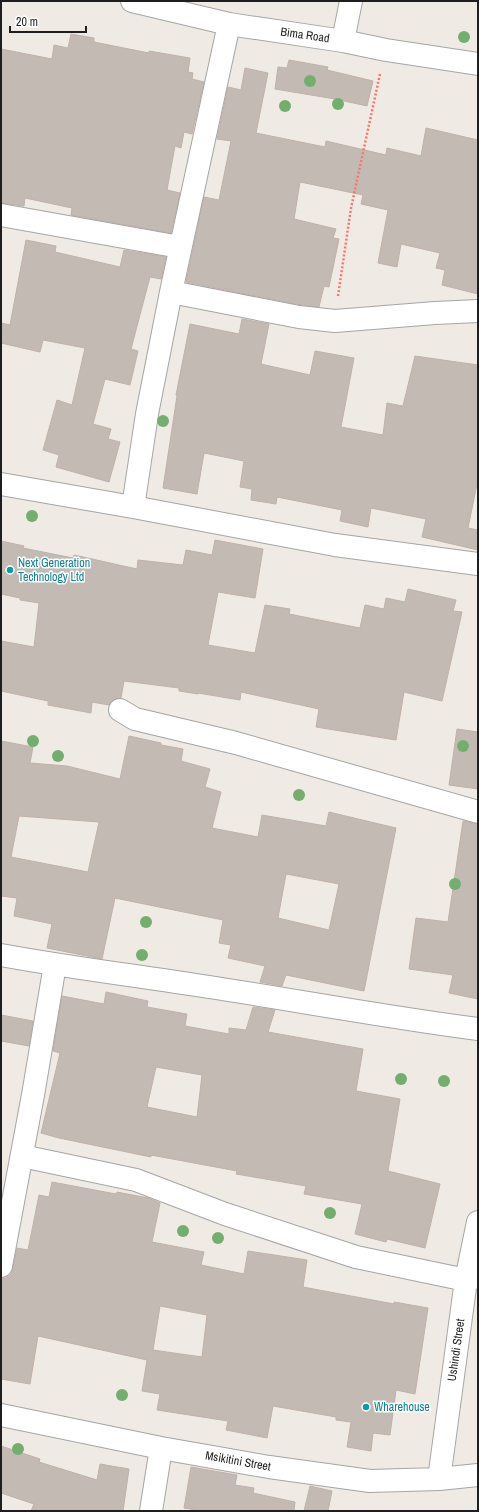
<svg xmlns="http://www.w3.org/2000/svg" width="479" height="1512" viewBox="0 0 479 1512" font-family="'Archivo Narrow',sans-serif">
  <rect width="100%" height="100%" fill="#efebe4"/>
  <!-- building -->
  <path fill="#c4bab4" stroke="#c1b1a7" fill-rule="evenodd" d="M71 34 94 38V42L149 53V51L190 58 188 72 193 73 192 79 204 82 192 134 184 132 181 148 175 146 167 190 180 193 171 233 71 215 72 208 25 198 24 206 1 203V49L52 59 54 45 68 48Z
    M289 60 328 67 327 70 373 81 367 106 335 99 275 89 278 67 287 68Z
    M245 68 268 73 256 133 325 147 326 141 386 155 387 148 421 156 426 128 478 140V294L442 285 445 270 436 268 440 253 401 244 397 267 378 263 388 210 361 204 363 195 300 182 294 219 336 229 333 238 339 239 329 287 324 286 319 307 301 305 186 282 204 197 219 200 231 141 217 139 228 87 241 90Z
    M26 240 56 246 55 252 120 267 124 250 166 257 161 279 150 277 131 349 138 351 130 385 105 379 93 424 111 429 108 439 120 442 109 482 56 467 59 455 43 450 57 400 72 405 85 348 43 340 40 352 1 343V323L10 325Z
    M242 319 269 324 261 364 310 375 315 351 354 358 341 427 383 435 387 403 403 406 415 356 478 365V479L468 528 478 530V550L422 537 426 519 371 508 368 527 340 521 342 510 277 497 276 504 251 500 252 489 240 487 244 461 204 453 197 494 163 488 177 396 176 395 190 324 239 334Z
    M215 540 263 549 255 598 218 592 208 645 255 653 265 605 290 609 289 614 360 628 365 605 384 609 386 598 405 602 408 589 456 600 453 611 462 612 442 701 404 692 396 740 316 727 319 709 241 692 240 700 198 693V694L179 691V688L124 681 121 698 114 699 109 705 92 702 91 713 48 705V701L1 691V641L34 647 39 603 20 600V598L1 594V541L24 546 23 548 73 558 74 555 137 569 138 560 183 565 186 550 212 555Z
    M457 729 478 732V789L449 785Z
    M129 736 161 743V745L183 749 181 761 210 769 205 787 221 792 212 828 258 837 262 815 326 826 329 812 396 828 364 991 286 975 282 986 260 982 265 966 228 958 231 945 219 943 223 920 115 898 102 959 47 948 52 924 14 916 17 898 1 896V741L33 747 30 763 67 766 120 779ZM19 816 99 822 88 872 11 857ZM286 874 339 884 329 930 278 918Z
    M463 821 478 824V999L449 993 453 975 409 969 416 918 448 922Z
    M106 992 148 1001 147 1007 187 1014 185 1026 229 1034V1028L246 1030 253 1007 275 1010 268 1032 363 1049 356 1091 400 1099 388 1171 440 1184 425 1248 387 1239 386 1242 355 1234 362 1204 304 1194 306 1186 236 1174 237 1171 151 1155V1157L59 1138 41 1133 60 1053 53 1051 62 996 104 1004ZM156 1067 202 1075 197 1117 147 1107Z
    M1 1015 33 1021 29 1046 1 1041Z
    M52 1182 116 1194 117 1192 148 1198 160 1203 152 1242 204 1252 201 1265 244 1274 248 1251 307 1260 303 1287 394 1304V1302L428 1308 415 1394 396 1390 390 1435 373 1433 371 1451 347 1447 351 1422 336 1420V1417L273 1406 267 1438 226 1430 228 1421 157 1410 160 1394 142 1391 147 1360 38 1336 30 1384 1 1379V1278H6L11 1274 13 1268 17 1248 28 1250 39 1195 49 1197ZM160 1306 207 1315 202 1357 153 1350Z
    M1 1446 40 1459 39 1462 97 1480 100 1464 129 1469 123 1511H31L34 1504 1 1493Z
    M191 1467 237 1475 235 1485 254 1488 253 1493 295 1502 294 1511H201L184 1508Z
    M310 1486 332 1491 328 1511H304Z"/>
  <g fill="none" stroke-linecap="round" stroke-linejoin="round">
    <defs>
      <path id="minor" d="M132 1 229 24 343 41 386 50 478 64
        M343 41 351 1
        M1 215 180 247
        M171 292 299 317 335 321 435 313 478 311
        M1 484 133 507 335 545 478 564
        M133 507 147 414 171 292 229 24
        M120 710 135 719 236 743 478 812
        M1 955C66 967 131 975 196 985 290 999 384 1017 478 1029
        M22 1156 136 1180 225 1214 356 1257 466 1280 478 1277
        M1 1266 33 1095 55 965
        M1 1415 161 1448 269 1467 370 1481 439 1479 478 1475
        M439 1479 466 1280 478 1222
        M151 1511 161 1448"/>
    </defs>
    <!-- minor casing -->
    <use href="#minor" stroke="#a5a5a5" stroke-width="24"/>
    <!-- path -->
    <path stroke="#f8746d" stroke-width="2.5" stroke-dasharray="2 2" stroke-linecap="butt" d="M338 296 351 208 380 74"/>
    <!-- minor -->
    <use href="#minor" stroke="#fff" stroke-width="22"/>
  </g>
  <!-- trees -->
  <g fill="#73ae6f">
    <circle cx="464" cy="37" r="6"/>
    <circle cx="310" cy="81" r="6"/>
    <circle cx="338" cy="104" r="6"/>
    <circle cx="285" cy="106" r="6"/>
    <circle cx="163" cy="421" r="6"/>
    <circle cx="32" cy="516" r="6"/>
    <circle cx="33" cy="741" r="6"/>
    <circle cx="463" cy="746" r="6"/>
    <circle cx="58" cy="756" r="6"/>
    <circle cx="299" cy="795" r="6"/>
    <circle cx="455" cy="884" r="6"/>
    <circle cx="146" cy="922" r="6"/>
    <circle cx="142" cy="955" r="6"/>
    <circle cx="401" cy="1079" r="6"/>
    <circle cx="444" cy="1081" r="6"/>
    <circle cx="330" cy="1213" r="6"/>
    <circle cx="183" cy="1231" r="6"/>
    <circle cx="218" cy="1238" r="6"/>
    <circle cx="122" cy="1395" r="6"/>
    <circle cx="18" cy="1449" r="6"/>
  </g>
  <!-- markers -->
  <g fill="#0f9aa8" stroke="#fff" stroke-width="1.5">
    <circle cx="10" cy="570" r="4"/>
    <circle cx="366" cy="1407" r="4"/>
  </g>
  <g text-anchor="middle" dominant-baseline="central" stroke-width="3" stroke-linejoin="round" paint-order="stroke">
    <!-- street labels -->
    <g font-size="12" fill="#1e1e1e" stroke="#fff">
      <text transform="translate(305 35) rotate(8)">Bima Road</text>
      <text transform="translate(456 1350) rotate(-82)">Ushindi Street</text>
      <text transform="translate(238 1461) rotate(10)">Msikitini Street</text>
    </g>
    <!-- culture labels -->
    <g font-size="12" fill="#0d838f" stroke="#fff" text-anchor="start">
      <text x="18" y="563">Next Generation<tspan x="18" dy="14">Technology Ltd</tspan></text>
      <text x="374" y="1407">Wharehouse</text>
    </g>
  </g>
  <!-- border -->
  <rect width="479" height="1512" fill="none" stroke="#1e1e1e" stroke-width="4"/>
  <!-- scale -->
  <path d="M10 26v6h76v-6" fill="none" stroke="#1e1e1e" stroke-width="2"/>
  <text x="16" y="26" font-size="12" fill="#1e1e1e" stroke="#ffffff" stroke-width="3" paint-order="stroke">20 m</text>
</svg>
